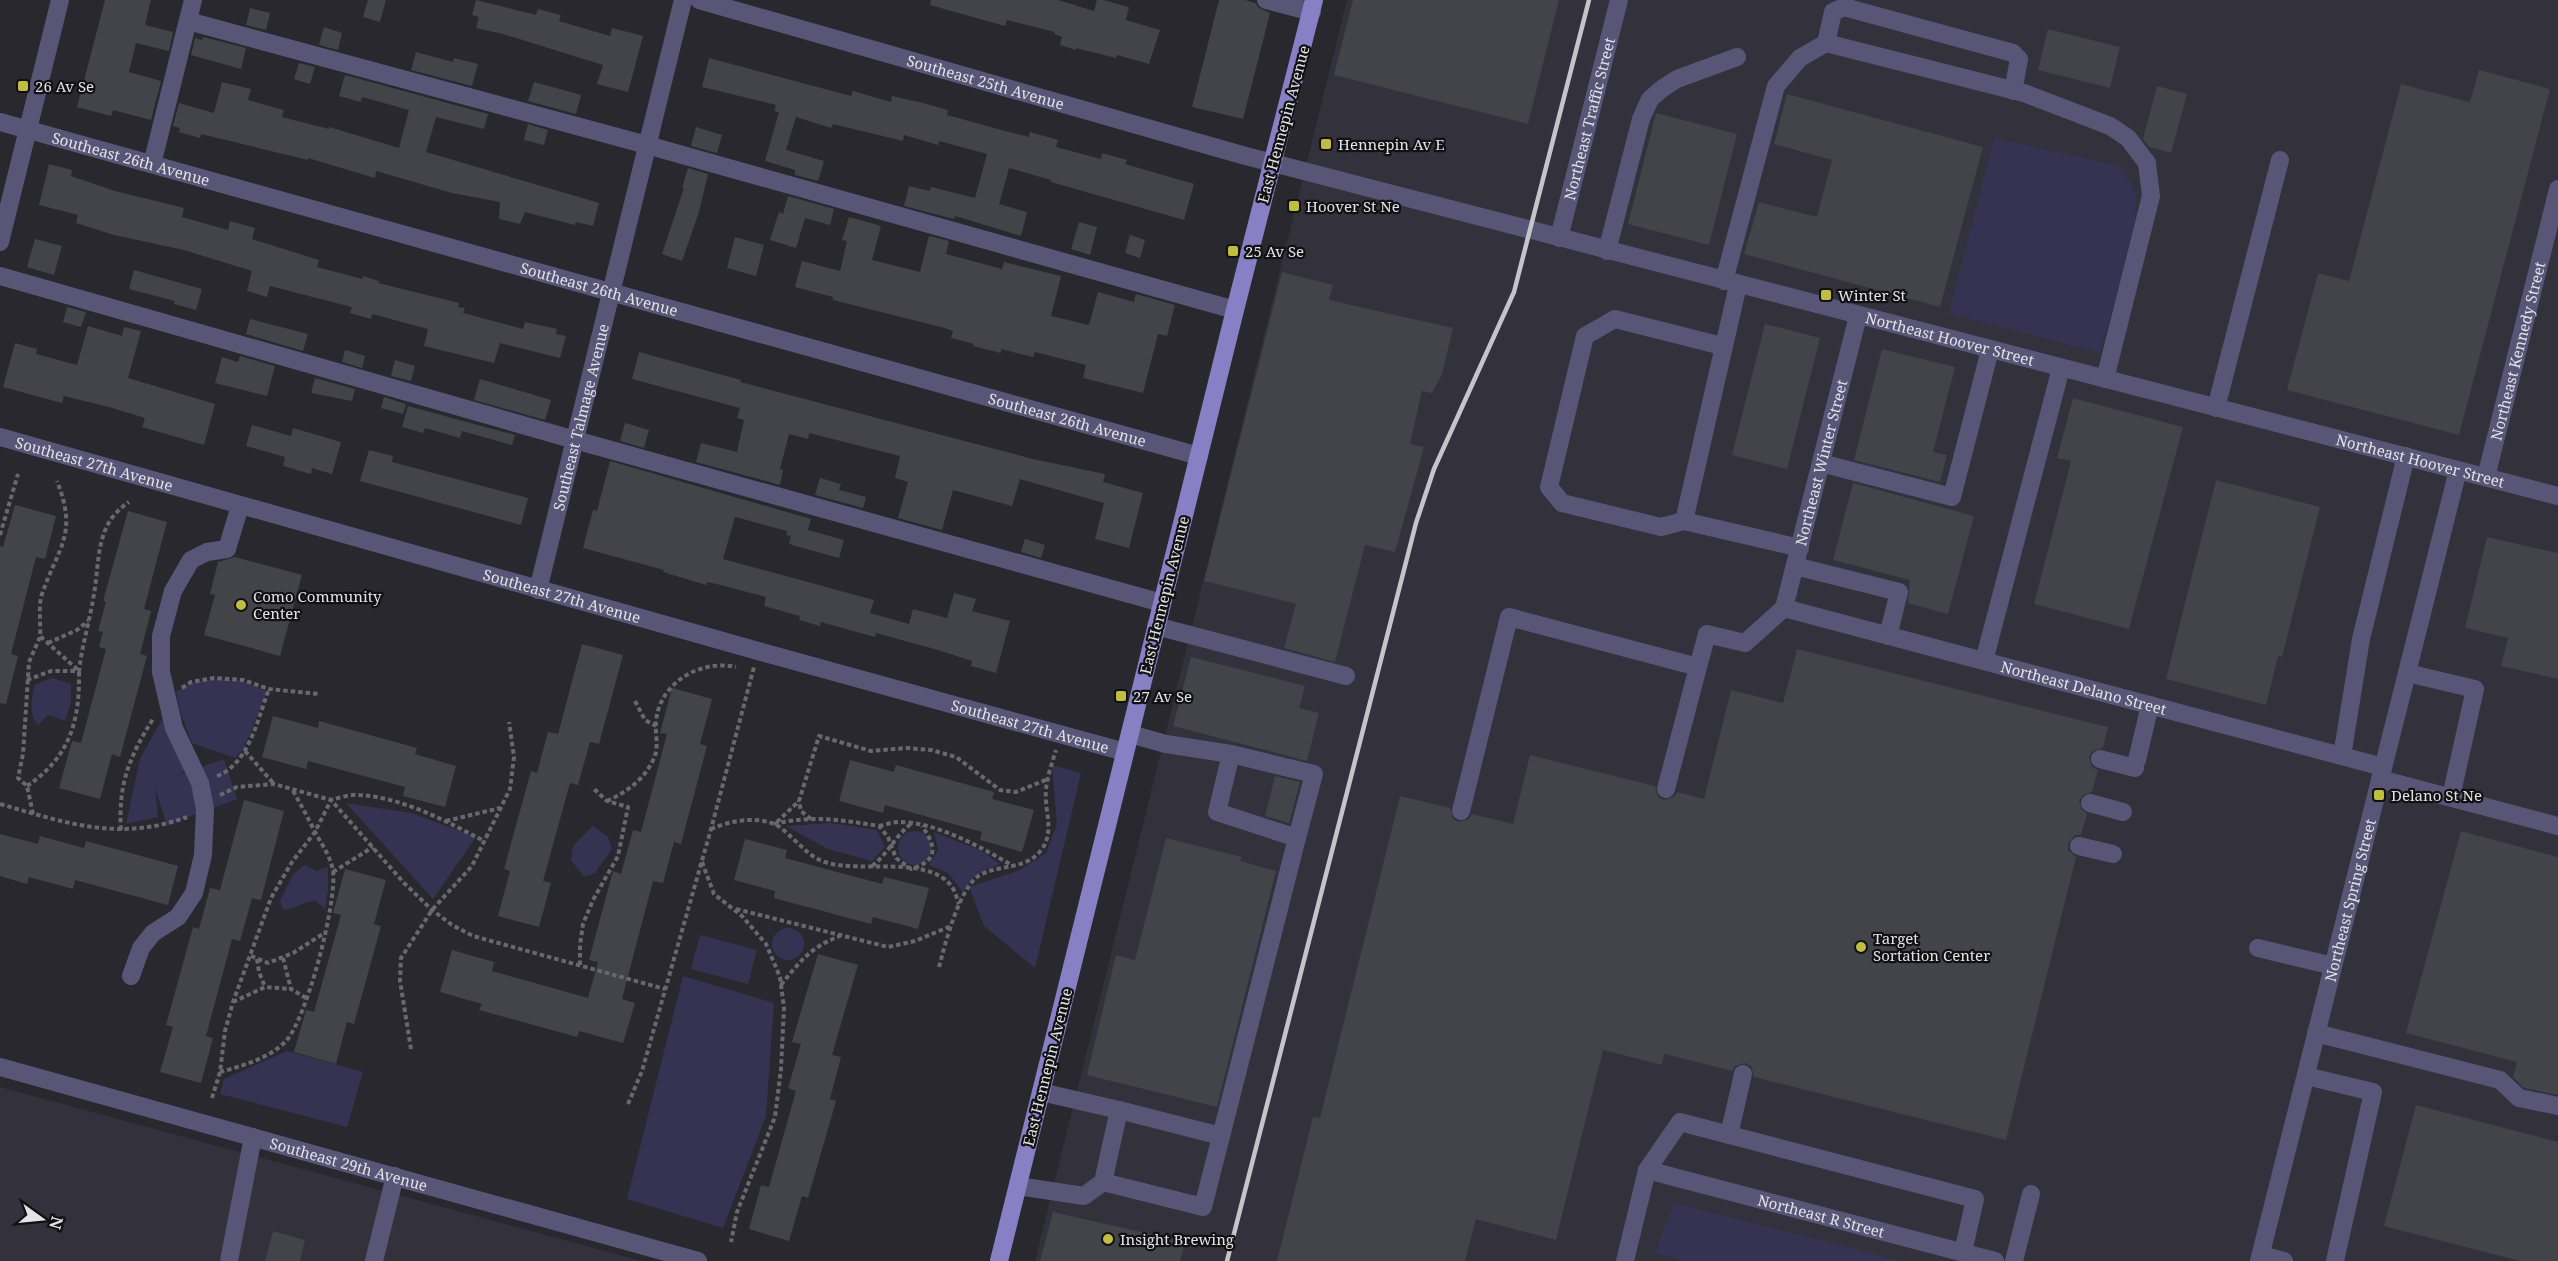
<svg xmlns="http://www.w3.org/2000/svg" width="2558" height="1261" viewBox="0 0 2558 1261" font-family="'Noto Serif',serif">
  <rect width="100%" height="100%" fill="#28282e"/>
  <!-- built -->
  <path fill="#32313c" d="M1347 0H2558V1261H1035Z
    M0 1087 642 1261H0Z"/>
  <!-- green -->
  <path fill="#363352" d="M1994 138 2120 166 2136 193 2135 232 2100 353 1949 313Z
    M52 678 71 684V702L65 721 48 715 38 725C28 714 32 699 34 685Z
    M214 679 243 681 267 692 244 748 235 758 192 743 180 711 176 692 191 683Z
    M166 712 188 770 173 777 224 759 237 799 167 825 155 788 158 817 126 824 140 759Z
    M1052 765 1081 773 1035 968 984 926 969 887 1020 870 1046 853 1057 824Z
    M346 803 411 813 476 837 433 899Z
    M831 823 877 830 885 847 872 861 828 849 786 826Z
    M593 826 608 837 612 849 595 873 584 877 571 860 573 846Z
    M898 848a17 17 0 1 1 34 0a17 17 0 1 1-34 0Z
    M934 832 980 850 1000 864C981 873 974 872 963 892L948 873 929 865 938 850Z
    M305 865 316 871 328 867V890L325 909 316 901C302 901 296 909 283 910L280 901 293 874Z
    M772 944a16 16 0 1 1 32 0a16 16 0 1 1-32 0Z
    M700 935 757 950 748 984 691 969Z
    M683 976 774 1003 766 1116 723 1228 627 1199Z
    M287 1051 363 1072 347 1127 220 1094 224 1079Z
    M1674 1203 1901 1261H1685L1655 1253Z"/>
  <!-- building -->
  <path fill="#43434a" d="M105 0H151L145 25 173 32 169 51 136 43 129 72 161 81 151 120 113 110 111 116 77 107Z
    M368 0H386L380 22 363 17Z
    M476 0 536 15 538 9 561 15 559 21 610 36 612 28 643 36 628 92 597 84 603 65 503 34 476 28 479 17 472 15Z
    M931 0H1058L1094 11 1097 0H1103L1129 7 1126 20 1160 30 1149 64 1117 55 1116 58 1076 48V50L1060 45 1062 37 1054 34 1055 32 1007 20 1005 26 930 5Z
    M1219 0H1245L1255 3 1259 8 1270 13 1243 119 1192 107Z
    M1353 0H1559L1528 124 1334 75Z
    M250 8 270 13 266 30 246 25Z
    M324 27 342 33 338 50 319 45Z
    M2048 29 2120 47 2110 88 2038 70Z
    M203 37 246 48 241 69 191 55 195 38 202 40Z
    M416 52 453 62 454 58 478 64 472 86 411 70Z
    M709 58 851 96 853 91 891 102 892 96 923 103 948 110 947 115 994 128 1029 137 1030 132 1058 140 1056 147 1101 159 1102 153 1127 160 1125 164 1194 184 1184 220 1051 182V180L1009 168 999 204 1027 212 1021 236 955 216 954 219 904 206 909 186 930 191 931 187 975 198 987 154 939 141 938 145 904 135 903 141 833 124 831 128 796 117 786 150 824 161 818 181 795 175V170L765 161 779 112 774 111 776 105 702 87Z
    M299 63 315 67 310 84 294 79Z
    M2479 70 2550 89 2459 435 2287 390 2318 273 2349 281 2401 84 2470 102Z
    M345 75 488 114 484 129 436 117 426 152 599 203 593 226 576 222 575 225 525 212 520 224 499 219 500 202 452 193 376 171 375 178 308 158V160L201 134 200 138 179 132 180 128 173 126 179 103 214 113 222 82 251 89 248 100 284 110 282 117 329 129V127L399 148 409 110 362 97 361 102 339 96Z
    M534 82 581 95 576 114 528 101Z
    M2157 86 2187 94 2171 153 2149 147 2143 139Z
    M1787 94 1983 147 1940 307 1744 254 1759 202 1817 217 1832 160 1774 144Z
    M1656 113 1737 134 1709 245 1628 224Z
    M528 124 548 130 544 145 524 140Z
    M696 127 722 135 717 153 691 146Z
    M49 164 72 170 71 176 115 191 184 208 182 217 228 230 230 221 255 228 252 239 319 260 317 267 362 279 363 276 379 281 378 283 459 303 458 307 465 308 463 313 523 329 525 322 557 329 556 334 566 336 560 358 500 343 494 363 424 346 428 329 372 314 371 319 350 313 352 307 270 286 267 297 247 291 252 271 184 250 114 235 76 223 78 215 39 205Z
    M688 168 708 174 699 212 682 261 662 254 684 188H682Z
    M788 196 834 209 830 225 805 218 796 248 770 240 779 212 783 214Z
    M849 217 881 226 872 260 920 272 929 236 949 241 946 254 1002 269 1004 262 1061 276 1051 316 1089 325 1098 292 1134 302 1136 294 1175 305 1167 336 1158 334 1143 393 1083 378 1086 365 1035 352 1033 357 1001 349V353L973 346 974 344 951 338 953 331 941 327 833 300V297L795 287 802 261 840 271 847 241 842 240Z
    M1079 222 1097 227 1090 255 1071 249Z
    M1130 235 1145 240 1140 258 1125 253Z
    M735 237 764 245 756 276 727 268Z
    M35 239 62 246 54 275 27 267Z
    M134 270 202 289 196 310 174 304 175 301 129 289Z
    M1282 272 1333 285 1329 300 1453 328 1442 374 1432 393 1422 391 1410 444 1424 447 1395 552 1365 545 1335 662 1284 648 1296 604 1204 581Z
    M67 307 86 312 81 327 63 322Z
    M250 319 308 334 303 351 246 334Z
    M1765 324 1820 338 1787 469 1732 455Z
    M88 326 122 336 124 327 141 331 128 378 215 404 204 445 142 427 145 418 109 407 64 396 62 403 3 387 15 343 37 349 36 354 77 365Z
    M1882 349 1955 367 1933 452 1947 455 1940 482 1854 460Z
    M345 350 365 356 362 368 342 362Z
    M639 352 741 380 740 382 1033 459 1105 474 1103 482 1143 493 1129 548 1095 539 1104 503 1020 479 1012 506 953 490 942 530 898 518 908 482 895 478 900 456 809 433 808 439 789 434 780 469 783 470 780 485 696 462 701 443 737 452 744 420 737 418 740 408 632 379Z
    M240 356 275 366 267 396 215 383 222 357 238 362Z
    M395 360 415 366 411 381 391 376Z
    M315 378 355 389 352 401 311 393Z
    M480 379 551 400 545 420 474 400Z
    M384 397 406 404 403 414 381 408Z
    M2073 398 2183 427 2129 629 2034 604 2071 461 2057 458Z
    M408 406 515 435 512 445 462 431 460 438 425 428 423 433 402 427Z
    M625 423 649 430 644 448 620 441Z
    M252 425 291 436 293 428 341 442 332 474 312 468 311 474 283 466 285 457 246 446Z
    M369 450 393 456 392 462 528 498 521 525 360 481Z
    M610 461 811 519 808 530 844 540 839 558 792 545 789 543 791 536 786 535 787 531 735 517 723 559 874 600 870 613 909 624 913 609 947 618 954 593 976 599 972 611 1010 621 996 673 971 666 972 661 938 650 876 633 875 637 821 622 820 626 799 620 800 616 764 606 766 597 717 584 707 582 706 585 663 572 664 570 583 548 593 510 597 511Z
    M820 478 841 484 839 490 866 497 863 508 815 495Z
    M2216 480 2320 507 2282 657 2278 656 2266 705 2166 679Z
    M1853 483 1974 516 1948 614 1908 603 1910 580 1833 560Z
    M15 505 56 516 45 559 36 557 11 654 18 656 6 704 0 703V546L3 547Z
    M128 511 167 522 144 609 151 611 140 654 147 656 120 757 112 754 100 799 59 788 72 741 81 743 106 649 99 647 103 632 98 631 106 602 103 601Z
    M2487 537 2558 553V679L2501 666 2508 638 2465 628Z
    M1025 539 1045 545 1041 558 1021 552Z
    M235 557 302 575 280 656 204 635 215 595 210 594 218 562Z
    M582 644 623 655 599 744 590 742 578 785 570 783 543 881 551 883 539 927 498 916 510 871 504 869 531 771 537 773 548 732 558 734Z
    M1797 649 2108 727 2103 748 2092 751 2089 757 2092 767 2098 770 2092 792 2083 795 2079 801 2082 810 2087 814 2081 835H2075L2068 843V850L2076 857 2006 1140 1754 1077 1751 1066 1745 1063 1735 1066 1732 1071 1664 1054 1662 1065 1603 1050 1556 1240 1476 1219 1465 1261H1277L1313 1117 1320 1118 1400 796 1450 808 1453 819 1459 822 1469 819 1472 814 1513 824 1530 755 1655 786 1658 797 1664 800 1674 797 1677 792 1704 799 1731 690 1783 703Z
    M1191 657 1305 686 1299 708 1319 713 1307 761 1173 726Z
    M672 688 712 699 700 744 707 746 681 844 674 842 663 883 653 881 622 999 635 1003 623 1043 579 1031 577 1037 479 1010 482 1004 440 992 452 950 494 962 492 971 588 998 598 962 589 960 613 871 621 874 633 830 641 832 667 734 660 733Z
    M273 716 318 728 319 721 417 748 415 754 456 766 445 807 403 796 405 787 308 761 306 769 262 757Z
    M850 760 894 772 896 765 994 792 992 799 1034 810 1022 852 980 840 982 832 885 805 883 813 839 801Z
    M1275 776 1300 782 1289 823 1265 816Z
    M244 800 284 811 261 900 252 898 240 941 232 939 206 1036 213 1038 201 1083 160 1072 173 1027 166 1025 193 927 199 929 210 888 220 890Z
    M2461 831 2558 857V1095L2524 1088 2513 1077 2517 1062 2406 1033Z
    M0 834 38 844 40 836 84 848 86 841 178 866 168 905 75 880 73 889 29 877 27 884 0 876Z
    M1166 838 1242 857 1240 861 1276 871 1217 1107 1087 1075 1116 955 1135 960Z
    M745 839 787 850 785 858 882 884 884 877 929 888 918 929 873 917 871 924 774 898 775 891 734 880Z
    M345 869 386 880 374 924 381 926 354 1024 347 1022 336 1064 294 1052 306 1010 314 1012 341 915 333 913Z
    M818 954 858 965 832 1055 841 1057 830 1099 836 1101 808 1198 802 1196 789 1241 749 1229 761 1185 769 1187 796 1091 788 1088 801 1044 792 1042Z
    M2416 1105 2558 1142V1261H2520L2384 1226Z
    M1053 1212 1185 1242 1180 1261H1040Z
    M273 1231 305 1240 300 1261H265Z"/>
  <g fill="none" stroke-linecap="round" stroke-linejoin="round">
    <!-- path -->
    <path stroke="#68686e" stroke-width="4" stroke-dasharray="4.5 3" stroke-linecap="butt" d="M0 535 18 474
      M48 643 77 630 88 621
      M27 680 51 671H79C82 645 90 620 94 594 98 571 97 547 107 526 112 516 120 508 129 502
      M182 688 191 682 214 678 243 680 269 689 319 694
      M635 701 645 720 656 726
      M245 751 274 784
      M217 776C249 764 258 718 269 689
      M27 786C70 757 80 721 79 671L40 636C41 623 38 606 42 594 59 545 78 535 57 481
      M220 795 237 787 274 784 331 800 404 883 432 910 452 925 473 936 665 989
      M607 801C627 792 645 779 654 758 659 748 655 733 656 722 659 683 700 659 736 667
      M0 804C66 823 119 842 187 817
      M33 814 27 786 18 778 23 754 29 662 40 637
      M811 819 801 811 799 801 819 736 871 751 906 748 931 750 956 757 1000 790 1016 792 1048 779
      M446 821 500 808
      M777 822 799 801
      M774 824C810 815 843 820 879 826L888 837 896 858 911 869C938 861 937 847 922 826
      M879 826C885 825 892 822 898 822 934 821 983 848 1013 866
      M711 829C729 821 755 816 774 824 780 826 787 833 792 838 803 847 810 857 825 862 859 874 929 854 952 887 955 891 957 899 959 904
      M121 830C118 785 129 757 153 719
      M702 862 714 894 742 916 766 944 780 977 784 1008 781 1069 775 1117 737 1212 731 1242
      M872 866C888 854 895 836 911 824
      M333 872 373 847
      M736 909 888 947 915 941 951 926
      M251 956 268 963 293 953 326 932
      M283 958 291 989 306 998
      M257 959 259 972 265 987
      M580 965V945L583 924 593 900 618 856 628 807 607 801 592 787
      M939 967C945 945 959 887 980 875 1001 864 1027 870 1042 849 1055 830 1044 811 1046 790 1047 777 1052 763 1056 750
      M781 985C800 961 811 947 840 936
      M233 1002 265 987 291 989
      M411 1049 400 981 401 958 432 910 472 866 510 789 514 757 509 722
      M220 1072C242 1066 270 1058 286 1041 307 1018 337 903 333 871 330 854 321 844 314 830 307 816 300 803 292 789
      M212 1098 220 1072 225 1031 233 1002 271 898 292 862 315 832 331 800C339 798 350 794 358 795 402 797 446 821 484 841
      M628 1104 642 1071 711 829 754 667"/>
    <!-- minor -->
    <g stroke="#585577" stroke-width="18">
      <path id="s1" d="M699 0 1242 155 2558 496"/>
      <path d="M1266 0 1312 12"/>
      <path d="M188 21 647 145 1235 310"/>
      <path d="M1826 43 1833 12 1844 7 2013 53 2019 59 2013 91"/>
      <path id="s2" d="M0 122 1199 456"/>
      <path d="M152 164 193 0"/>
      <path id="s3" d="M1559 238 1619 0"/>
      <path d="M0 242 60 0"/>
      <path d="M1607 251 1641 119 1650 99 1663 88 1677 79 1737 57"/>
      <path d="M0 276 575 440 1162 603"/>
      <path d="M1724 281 1776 86 1800 58 1826 43 2024 93 2110 126 2128 138 2147 163 2151 196 2105 379"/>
      <path d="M1738 285 1684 521 1800 548"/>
      <path d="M2216 408 2280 160"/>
      <path id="s4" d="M0 437 758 651 1125 752"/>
      <path d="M1821 463 1952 497 1990 350"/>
      <path id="s5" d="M2486 477 2558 189"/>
      <path d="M1684 521 1661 527 1562 503 1549 487 1585 336 1615 319 1722 346"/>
      <path d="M1795 566 1899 592 1888 636"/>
      <path id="s6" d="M538 590 683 0"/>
      <path id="s7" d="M1784 608 2383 767"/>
      <path id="s8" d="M1784 608 1858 316"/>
      <path d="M1156 626 1346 676"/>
      <path d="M1984 661 2061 368"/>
      <path d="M2407 673 2475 689 2451 797"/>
      <path d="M1231 754 1314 774 1297 838"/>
      <path d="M2342 756 2361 639 2406 456"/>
      <path d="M2100 759 2135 768"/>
      <path d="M2137 760 2150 705"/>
      <path d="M2380 779 2558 826"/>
      <path d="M1666 789 1698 667"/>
      <path d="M2090 803 2123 812"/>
      <path d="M1461 811 1509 617 1698 667 1707 634 1745 643 1784 608"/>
      <path d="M2079 846 2113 854"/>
      <path d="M2258 948 2333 966"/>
      <path d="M131 976 141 948 153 933 178 917 194 893 203 855 205 809 200 783 174 728 161 672V636L173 591 191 560 207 552 227 549 240 506"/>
      <path d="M2316 1033 2500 1080 2519 1098 2558 1106"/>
      <path id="s9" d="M0 1067 698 1261"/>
      <path d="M2306 1076 2373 1092 2335 1261"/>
      <path d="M1041 1092 1119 1110 1103 1182"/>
      <path d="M1119 1110 1221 1136"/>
      <path d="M1729 1135 1743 1074"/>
      <path id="s10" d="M1647 1170 1995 1261"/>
      <path d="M1018 1186 1084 1196 1103 1182 1203 1207 1297 838 1217 812 1231 754 1166 744 1130 734"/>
      <path d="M2261 1255 2284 1261"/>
      <path d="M229 1261 253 1137"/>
      <path d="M374 1261 395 1176"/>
      <path d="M1625 1261 1647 1170 1680 1122 1975 1199 1963 1252"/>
      <path d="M2014 1261 2031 1194"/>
      <path id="s11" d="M2259 1261 2458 470"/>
    </g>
    <!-- major -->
    <path stroke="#8780c4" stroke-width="18" d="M999 1261 1235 310 1314 0"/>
    <!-- rail -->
    <path stroke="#c5c5c9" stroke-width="4.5" d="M1227 1261 1416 523 1434 469 1514 292 1589 0"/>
  </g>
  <!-- markers -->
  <g fill="#c0be40" stroke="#111114" stroke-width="2">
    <rect x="17" y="80" width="12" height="12" rx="3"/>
    <rect x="1320" y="138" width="12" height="12" rx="3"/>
    <rect x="1288" y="200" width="12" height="12" rx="3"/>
    <rect x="1227" y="245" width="12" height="12" rx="3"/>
    <rect x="1820" y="289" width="12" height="12" rx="3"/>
    <circle cx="241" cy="605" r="6"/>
    <rect x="1115" y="690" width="12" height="12" rx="3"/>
    <rect x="2373" y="789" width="12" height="12" rx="3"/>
    <circle cx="1861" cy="947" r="6"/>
    <circle cx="1108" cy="1239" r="6"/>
  </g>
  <g text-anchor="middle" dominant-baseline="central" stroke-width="4.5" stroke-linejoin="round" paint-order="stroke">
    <!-- street labels -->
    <g font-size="15" fill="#e3e3e7" stroke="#111114">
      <text stroke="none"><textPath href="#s1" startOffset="298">Southeast 25th Avenue</textPath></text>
      <text stroke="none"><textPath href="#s3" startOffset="123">Northeast Traffic Street</textPath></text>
      <text transform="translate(1283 124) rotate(-75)">East Hennepin Avenue</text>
      <text stroke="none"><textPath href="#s2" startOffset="136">Southeast 26th Avenue</textPath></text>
      <text stroke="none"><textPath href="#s2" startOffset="622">Southeast 26th Avenue</textPath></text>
      <text stroke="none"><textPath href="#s1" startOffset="1296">Northeast Hoover Street</textPath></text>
      <text stroke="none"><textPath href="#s5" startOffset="130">Northeast Kennedy Street</textPath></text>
      <text stroke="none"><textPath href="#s6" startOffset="178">Southeast Talmage Avenue</textPath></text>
      <text stroke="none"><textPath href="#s2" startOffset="1108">Southeast 26th Avenue</textPath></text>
      <text stroke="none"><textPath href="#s1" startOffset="1782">Northeast Hoover Street</textPath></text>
      <text stroke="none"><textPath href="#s8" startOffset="150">Northeast Winter Street</textPath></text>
      <text stroke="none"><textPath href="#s4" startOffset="98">Southeast 27th Avenue</textPath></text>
      <text transform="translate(1164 595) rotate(-76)">East Hennepin Avenue</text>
      <text stroke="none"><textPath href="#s4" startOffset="584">Southeast 27th Avenue</textPath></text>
      <text stroke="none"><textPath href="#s7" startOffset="310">Northeast Delano Street</textPath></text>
      <text stroke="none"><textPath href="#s4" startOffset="1070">Southeast 27th Avenue</textPath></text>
      <text stroke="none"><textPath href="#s11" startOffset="372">Northeast Spring Street</textPath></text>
      <text transform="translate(1047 1067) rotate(-76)">East Hennepin Avenue</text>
      <text stroke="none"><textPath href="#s9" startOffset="362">Southeast 29th Avenue</textPath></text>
      <text stroke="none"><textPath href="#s10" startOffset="180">Northeast R Street</textPath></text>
    </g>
    <!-- poi labels -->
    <g font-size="15" fill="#e3e3e7" stroke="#111114" text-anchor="start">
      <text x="35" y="86">26 Av Se</text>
      <text x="1338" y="144">Hennepin Av E</text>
      <text x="1306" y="206">Hoover St Ne</text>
      <text x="1245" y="251">25 Av Se</text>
      <text x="1838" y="295">Winter St</text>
      <text x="253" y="596">Como Community<tspan x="253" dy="17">Center</tspan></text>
      <text x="1133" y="696">27 Av Se</text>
      <text x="2391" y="795">Delano St Ne</text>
      <text x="1873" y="938">Target<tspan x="1873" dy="17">Sortation Center</tspan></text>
      <text x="1120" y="1239">Insight Brewing</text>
    </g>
  </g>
  <!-- north arrow -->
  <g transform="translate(42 1219) rotate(105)" stroke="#111114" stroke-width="4.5" paint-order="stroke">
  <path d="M0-4.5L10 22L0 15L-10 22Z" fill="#e3e3e7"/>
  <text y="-9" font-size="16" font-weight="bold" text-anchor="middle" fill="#e3e3e7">N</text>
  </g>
</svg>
